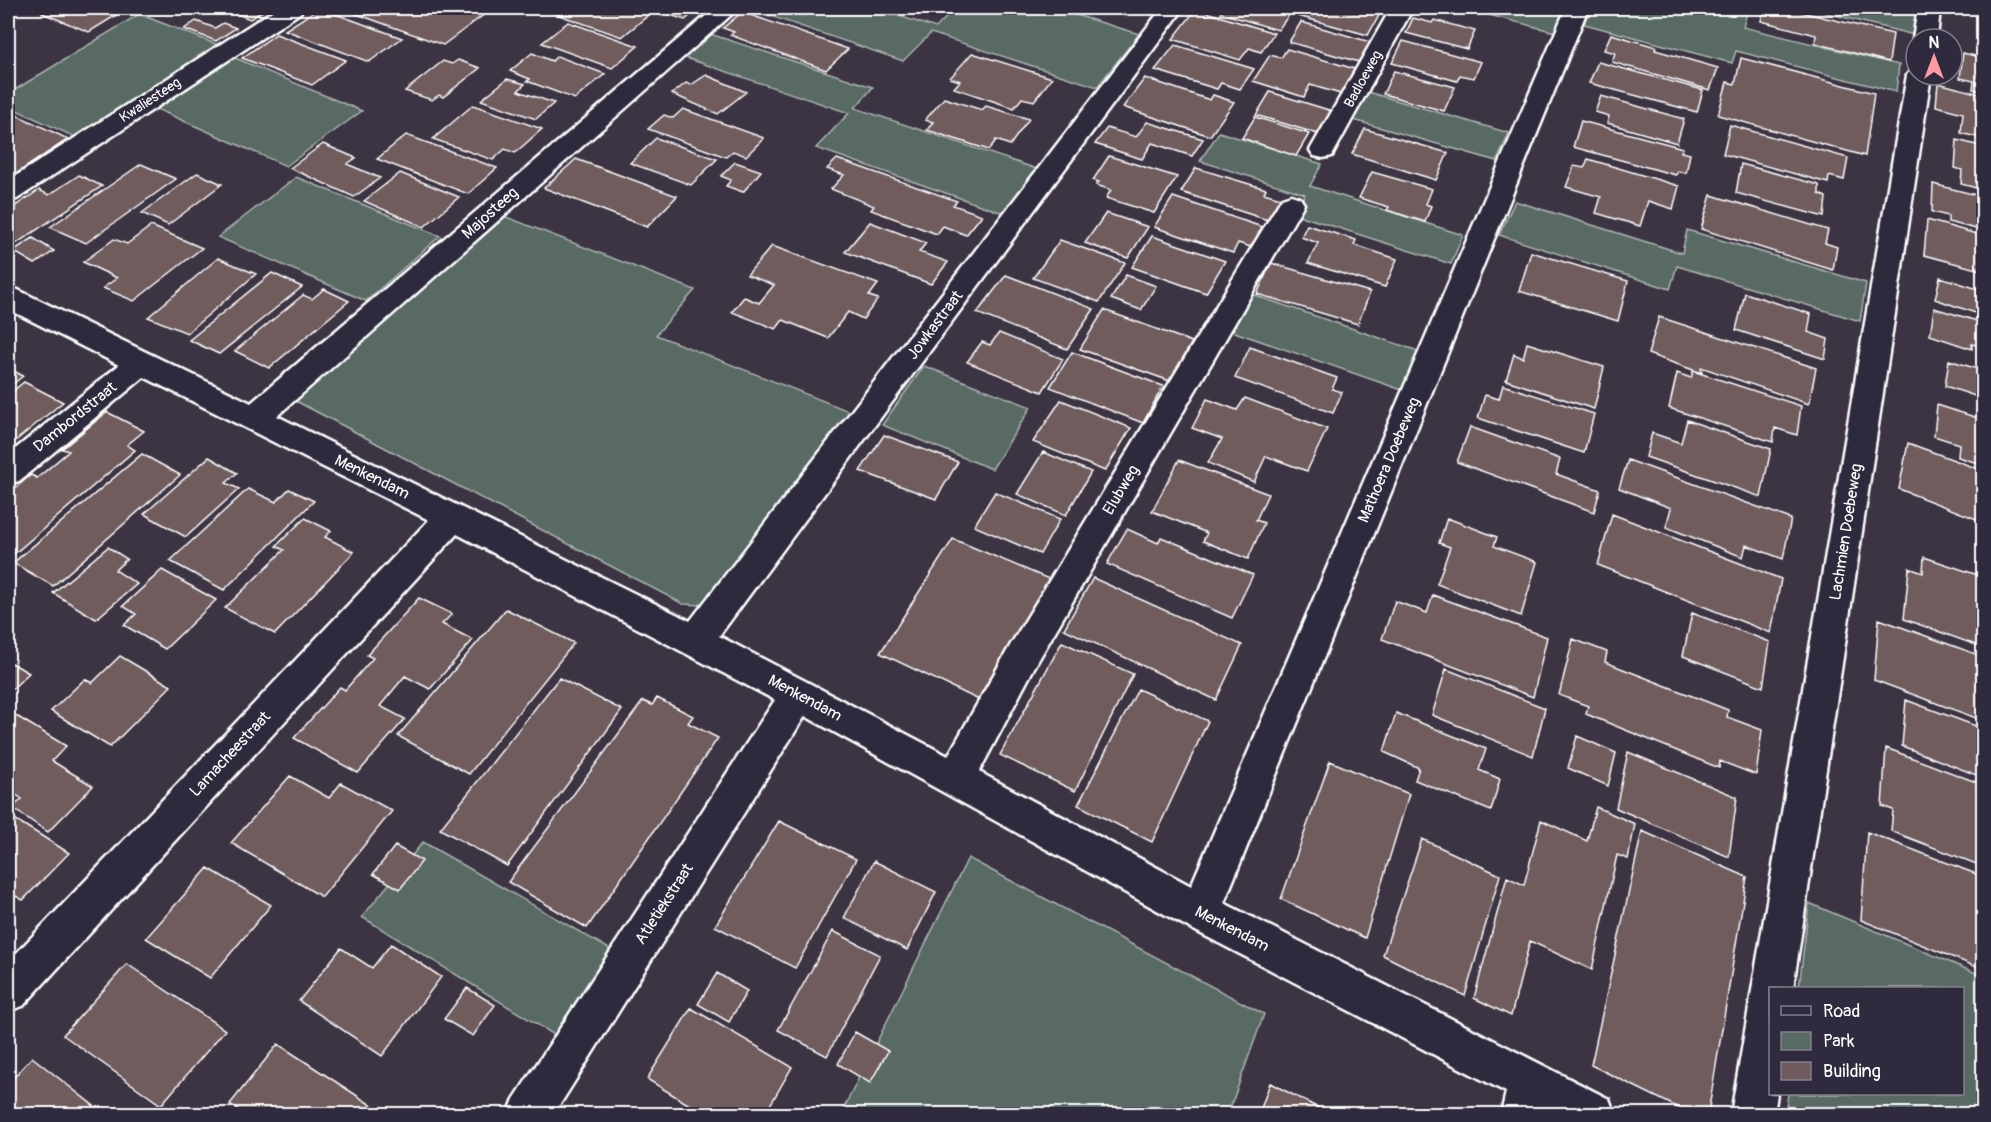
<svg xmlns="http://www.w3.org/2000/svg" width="1991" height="1122" viewBox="0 0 1991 1122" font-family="Pangolin,sans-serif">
  <rect width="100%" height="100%" fill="#3c3443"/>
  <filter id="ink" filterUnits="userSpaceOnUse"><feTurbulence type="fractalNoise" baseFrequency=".0167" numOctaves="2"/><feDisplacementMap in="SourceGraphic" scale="12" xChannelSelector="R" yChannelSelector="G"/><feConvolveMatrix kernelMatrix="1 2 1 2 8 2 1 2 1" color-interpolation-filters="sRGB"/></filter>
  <g filter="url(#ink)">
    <!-- green -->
    <path fill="#586b64" stroke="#acb5b2" stroke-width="1.5" d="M747 8H874L936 28 955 8H1053L1139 34 1097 87 931 33 903 61Z
      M1462 8H1566L1555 32Z
      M1590 8H1740L1748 9 1743 27 1899 65 1896 92 1736 51 1732 63 1584 24Z
      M1807 8H1922L1918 36Z
      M139 14 221 46 79 139 8 106V94Z
      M707 33 873 87 855 108 1040 170 1006 214 816 148 849 113 680 56Z
      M228 55 362 111 286 166 150 106Z
      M1364 91 1509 133 1497 161 1350 119Z
      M1219 132 1322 164 1310 186 1463 235 1451 264 1295 214 1305 194 1200 161Z
      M296 177 440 236 366 301 218 237Z
      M1515 201 1682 253 1687 230 1866 283 1860 321 1677 266 1670 289 1499 235Z
      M501 215 695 290 656 335 854 413 714 593 701 605 683 604 292 399Z
      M1245 292 1418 351 1402 390 1226 329Z
      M924 366 1031 407 992 469 882 425Z
      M423 842 613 951 556 1036 362 917Z
      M968 858 1264 1014 1228 1114H841Z
      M1809 903 1983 976V1114H1785L1788 1094H1962V988H1799Z"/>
    <!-- building -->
    <path fill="#6f5b5d" stroke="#fff" stroke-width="1.5" d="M52 8H128L89 32 42 13Z
      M221 8H268L250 19Z
      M319 8 402 38 369 62 285 30Z
      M340 8H493L443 45Z
      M539 8H634L651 13 622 37Z
      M649 8H700L685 20Z
      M1225 8H1294L1278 30 1221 13Z
      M1303 8H1364L1381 12 1368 35 1298 16Z
      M1764 8H1785L1893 34 1889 62 1815 43 1816 35 1761 21Z
      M1196 9 1274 33 1261 52 1249 48 1240 60 1173 39Z
      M742 12 848 49 826 70 730 35 734 32 723 28Z
      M1413 18 1432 23 1434 20 1475 31 1467 49 1406 33Z
      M196 21 215 28 223 23 236 28 216 41 184 29Z
      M568 22 638 46 612 68 542 43Z
      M1301 22 1370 42 1359 62 1289 42Z
      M276 34 346 60 312 85 242 58Z
      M1611 34 1656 47 1655 50 1718 68 1710 90 1612 62 1615 53 1604 50Z
      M1403 41 1481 62 1474 78 1460 75 1457 81 1392 63Z
      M1175 45 1254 69 1240 89 1221 83 1217 89 1155 70Z
      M1287 49 1358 70 1344 95 1310 85 1304 97 1253 81 1270 55 1281 58Z
      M532 53 552 61 557 56 605 74 575 99 527 81 530 79 510 71Z
      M972 53 1052 78 1034 101 1022 98 1014 108 954 88 960 81 950 78Z
      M1963 53 1984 58V92L1973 89 1974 81 1960 78Z
      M1741 58 1874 93 1865 156 1718 115 1727 82 1735 84Z
      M458 60 480 68 443 97 439 95 432 100 405 91 443 61 452 64Z
      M1598 62 1703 90 1697 112 1589 83Z
      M1394 71 1455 87 1444 111 1383 94Z
      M706 75 746 92 718 114 672 94 686 83 691 85Z
      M1145 78 1210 100 1213 95 1234 102 1210 136 1123 107Z
      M507 79 525 84 518 91 554 103 536 119 481 100Z
      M1938 83 1984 95V139L1961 133 1963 113 1936 106Z
      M1270 92 1332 111 1318 134 1256 115Z
      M1601 96 1684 119 1677 143 1607 123 1609 116 1595 112Z
      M944 98 982 110 986 106 1029 119 1010 145 996 140 989 150 927 130 933 122 925 120Z
      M473 105 542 129 515 153 505 149 493 160 433 139Z
      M683 109 764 138 746 156 733 151 726 157 648 129 664 115 673 118Z
      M8 111 68 139 8 179Z
      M1255 117 1309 134 1296 156 1242 138Z
      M1581 121 1683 148 1681 152 1690 154 1686 173 1678 171 1676 175 1573 147Z
      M1147 122 1203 139 1192 156 1152 143 1142 159 1095 144 1107 128 1136 137Z
      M1730 125 1848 158 1844 180 1829 176 1828 183 1723 154Z
      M1365 129 1448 153 1436 180 1352 154Z
      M406 135 497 168 468 194 377 159Z
      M656 138 717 159 691 185 630 163Z
      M1957 140 1984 147V190L1961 184 1962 170 1955 168Z
      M323 144 356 158 347 164 380 178 354 197 290 168Z
      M1109 156 1177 177 1154 213 1106 198 1111 190 1096 185 1099 182 1093 180Z
      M576 159 677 196 647 227 544 188Z
      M837 159 957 201 953 205 982 215 966 235 943 226 937 234 871 210 874 206 831 189 844 175 827 169Z
      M1588 159 1679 186 1673 209 1648 201 1640 226 1596 213 1601 197 1566 187 1574 166 1584 168Z
      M735 162 761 171 743 192 726 186 731 180 721 176Z
      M141 164 176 179 86 243 50 227Z
      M1741 164 1819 185V194L1826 197 1824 217 1736 193Z
      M1196 168 1266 189 1264 193 1284 199 1271 221 1181 192Z
      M1372 172 1432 189 1426 204 1431 206 1425 222 1387 210 1389 207 1359 198Z
      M197 173 222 184 168 225 142 213Z
      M400 173 459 197 424 227 364 201Z
      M79 175 102 186 8 249V211L39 190 49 195Z
      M1933 184 1984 197V231L1948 222V216L1932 212Z
      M1711 195 1828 230 1825 243 1837 247 1833 270 1701 229Z
      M1173 197 1265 228 1254 248 1238 243 1233 253 1154 227Z
      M1106 213 1148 227 1128 258 1085 243Z
      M1927 220 1984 236V271L1924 255Z
      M870 222 926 243 919 252 948 262 931 284 845 252Z
      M1307 225 1356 240 1354 245 1397 259 1385 287 1308 263 1318 243 1301 237Z
      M151 226 202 248 134 301 103 288 117 278 83 262 114 239 127 244Z
      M1152 236 1225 261 1206 293 1132 267Z
      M33 238 54 251 35 264 13 251Z
      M1060 240 1125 263 1099 302 1033 278Z
      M772 246 878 284 869 296 878 299 863 319 848 312 828 338 783 320 776 329 732 312 744 297 759 303 774 285 747 275Z
      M1531 252 1628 281 1618 321 1519 291Z
      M218 258 256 274 187 333 148 317Z
      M1271 263 1370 292 1358 324 1257 294Z
      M272 273 302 287 219 354 189 340Z
      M1006 275 1094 309 1067 349 977 313Z
      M1126 275 1156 286 1141 310 1111 299Z
      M1940 277 1984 291 1981 315 1935 299Z
      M324 289 349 301 269 368 235 351 303 295 312 299Z
      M1745 293 1811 314 1808 332 1828 339 1825 359 1736 330Z
      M1934 308 1984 323V347L1972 344V349L1930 335Z
      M1104 310 1192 342 1170 381 1080 349Z
      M1659 317 1816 368 1809 404 1701 367 1702 373 1648 354Z
      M999 333 1063 359 1042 392 967 362 982 342 990 345Z
      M1527 343 1604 367 1594 409 1506 380 1514 354 1523 358Z
      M1250 347 1337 378 1332 389 1342 392 1333 413 1235 378Z
      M1072 352 1163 386 1143 423 1050 387Z
      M1949 360 1984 371V399L1945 386Z
      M8 368 23 376 8 388Z
      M1693 371 1801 406 1797 435 1775 428 1773 442 1669 408 1677 373 1691 378Z
      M24 382 63 402 8 447V395Z
      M1503 385 1594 414 1584 453 1478 418 1485 395 1499 399Z
      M1245 398 1327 429 1307 471 1266 456 1254 482 1208 463 1222 439 1192 428 1207 399 1237 410Z
      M1061 400 1131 428 1105 471 1033 442Z
      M1937 405 1984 420V465L1958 457 1959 444 1934 436Z
      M107 412 144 431 127 445 135 450 14 554 8 550V494L31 475 37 478 69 451 62 449Z
      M1687 420 1771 449 1761 497 1646 457 1652 433 1681 443Z
      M1470 427 1560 459 1556 474 1600 490 1594 512 1457 462Z
      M884 435 958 462 936 499 860 471Z
      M1908 443 1984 471V522L1899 489Z
      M1043 452 1091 472 1066 515 1017 494Z
      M142 454 180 475 53 586 13 563Z
      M209 457 237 473 226 483 239 489 186 537 144 514Z
      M1179 460 1268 494 1256 520 1264 523 1248 559 1203 541 1207 533 1152 511Z
      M1628 460 1791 519 1783 559 1746 545 1743 557 1666 527 1671 508 1619 488Z
      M248 489 276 502 289 489 314 501 224 590 170 561Z
      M995 492 1060 519 1040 554 974 526Z
      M1612 514 1781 579 1771 633 1598 565Z
      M305 518 331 531 325 537 354 552 275 634 225 608 284 550 276 546Z
      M1447 518 1497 537 1494 546 1537 562 1521 616 1437 584 1450 547 1439 543Z
      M1127 529 1158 543 1161 537 1253 575 1232 618 1107 564Z
      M953 539 1049 579 979 700 880 653Z
      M108 547 127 559 115 570 137 584 96 619 53 593Z
      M1924 557 1984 577V648L1904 619 1909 568 1923 573Z
      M162 570 216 600 165 649 124 625 136 614 123 606Z
      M1093 578 1242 645 1216 700 1064 629Z
      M1433 595 1547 637 1533 697 1382 639 1395 601 1427 613Z
      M419 598 452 614 442 624 473 640 430 689 405 676 380 706 405 719 358 773 294 738 340 687 345 690 373 658 367 655Z
      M506 609 574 643 469 774 398 736Z
      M1692 613 1770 642 1763 687 1683 656Z
      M1879 619 1984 657V721L1874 680Z
      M1573 639 1607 652 1605 662 1728 710 1727 717 1762 730 1756 775 1720 761 1719 768 1586 714 1588 706 1559 695Z
      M1062 642 1133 674 1075 791 1000 755Z
      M120 656 171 686 110 747 51 711 85 679 92 683Z
      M8 661 29 673 8 693Z
      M1446 669 1545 708 1533 756 1432 715Z
      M559 678 622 710 507 866 440 829Z
      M1138 689 1208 721 1152 842 1078 805Z
      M657 698 693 716 688 723 718 738 587 928 508 882 643 701 652 705Z
      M1906 700 1984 729V778L1902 746Z
      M1396 713 1486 749 1479 770 1500 779 1491 811 1415 780 1419 768 1384 752Z
      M13 714 66 746 52 761 93 786 48 832 12 808 22 799 8 789V718Z
      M1577 736 1616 753 1608 786 1568 768Z
      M1886 748 1984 785V867L1891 831 1893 810 1882 806Z
      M1628 752 1737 797 1729 857 1616 808Z
      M1330 761 1409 794 1365 938 1281 899Z
      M290 776 329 798 341 783 392 811 322 897 231 843Z
      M1596 807 1635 824 1628 859 1617 855 1592 970 1530 941 1511 1016 1474 998 1507 877 1524 885 1541 820 1587 841Z
      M8 815 69 853 23 900 8 892Z
      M779 821 856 859 795 968 715 926Z
      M1642 831 1747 877 1708 1114H1691L1591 1065Z
      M1867 832 1984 877V970L1861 920Z
      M1422 839 1500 875 1465 996 1383 955Z
      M395 846 422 861 400 889 373 874Z
      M874 861 936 892 907 950 844 918Z
      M208 868 271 905 210 978 146 938Z
      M833 931 880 955 827 1056 778 1030Z
      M391 944 441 977 382 1056 299 1001 341 948 372 968Z
      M127 964 225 1030 161 1105 63 1035Z
      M717 973 747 991 729 1022 698 1004Z
      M467 988 495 1005 473 1036 444 1019Z
      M691 1008 792 1067 765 1114H704L647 1079Z
      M855 1032 888 1051 870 1083 838 1064Z
      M278 1044 385 1114H245L230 1104Z
      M32 1057 99 1110 96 1114H8V1084Z
      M1270 1083 1330 1114H1259Z"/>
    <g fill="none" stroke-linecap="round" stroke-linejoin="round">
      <defs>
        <path id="street" d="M277 8H303L300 13 17 199 8 202V181Z
          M715 8H739L277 416 690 621 1162 8H1184L719 636 948 756 1011 644 1282 198 1291 195 1300 198 1304 204 1035 666 979 772 1191 886 1566 8H1588L1224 903 1609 1099 1615 1114H1550L1544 1112 1543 1114H1501L1506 1092 1186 926 805 716 554 1114H508L514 1099 775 700 457 534 23 1006 8 1011V962L429 520 144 377 19 481 8 484V455L119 365 8 309V287L18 290 251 403Z
          M1391 8H1413L1332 156 1323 158 1314 156 1310 150Z
          M1918 8H1940L1937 39H1916V43L1913 39Z
          M1916 68V75H1931L1793 988H1770V1094H1777L1774 1114H1731L1907 75 1911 70Z"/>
      </defs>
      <!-- street casing -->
      <use href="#street" stroke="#fff" stroke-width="5"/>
      <!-- street -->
      <use href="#street" fill="#2f2a3d" fill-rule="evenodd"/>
    </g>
  </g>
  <g text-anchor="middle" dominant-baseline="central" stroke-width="5" stroke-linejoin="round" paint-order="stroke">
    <!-- far-street labels -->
    <g font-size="14" fill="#fff" stroke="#2f2a3d">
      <text transform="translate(1363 79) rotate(-61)">Badloeweg</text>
      <text transform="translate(150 100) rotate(-33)">Kwaliesteeg</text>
    </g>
    <!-- street labels -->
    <g font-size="16" fill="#fff" stroke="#2f2a3d">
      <text transform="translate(490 213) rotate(-42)">Majosteeg</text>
      <text transform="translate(935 325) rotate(-53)">Jowkastraat</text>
      <text transform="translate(75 417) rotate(-39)">Dambordstraat</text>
      <text transform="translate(1389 460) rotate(-67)">Mathoera Doebeweg</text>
      <text transform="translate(372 477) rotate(26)">Menkendam</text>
      <text transform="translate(1121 490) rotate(-59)">Elubweg</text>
      <text transform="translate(1846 532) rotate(-81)">Lachmien Doebeweg</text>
      <text transform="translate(805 698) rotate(28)">Menkendam</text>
      <text transform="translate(230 754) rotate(-47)">Lamacheestraat</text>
      <text transform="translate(664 904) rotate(-57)">Atletiekstraat</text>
      <text transform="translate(1232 929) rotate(27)">Menkendam</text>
    </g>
  </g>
  <!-- margin -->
  <rect width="1991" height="1122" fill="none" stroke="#2f2a3d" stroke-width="30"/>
  <rect x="15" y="15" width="1961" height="1092" fill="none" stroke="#fff" stroke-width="2" filter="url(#ink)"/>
  <!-- legend -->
  <rect x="1769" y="987" width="195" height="108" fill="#2f2a3d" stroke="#827f8b" stroke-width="1.5"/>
  <rect x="1781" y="1006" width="30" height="9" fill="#2f2a3d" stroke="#827f8b" stroke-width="1.5"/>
  <text x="1823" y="1017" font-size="18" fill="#ffffff">Road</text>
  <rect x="1781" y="1032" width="30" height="18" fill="#586b64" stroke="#827f8b" stroke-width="1.5"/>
  <text x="1823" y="1047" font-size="18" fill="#ffffff">Park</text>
  <rect x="1781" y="1062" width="30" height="18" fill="#6f5b5d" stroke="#827f8b" stroke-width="1.5"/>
  <text x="1823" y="1077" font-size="18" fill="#ffffff">Building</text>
  <!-- north arrow -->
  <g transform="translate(1934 57)"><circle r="28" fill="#2f2a3d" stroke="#827f8b" stroke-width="1.5"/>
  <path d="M0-4.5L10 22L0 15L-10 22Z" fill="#ff9aa2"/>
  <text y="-9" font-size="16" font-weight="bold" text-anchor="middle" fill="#ffffff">N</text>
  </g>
</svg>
